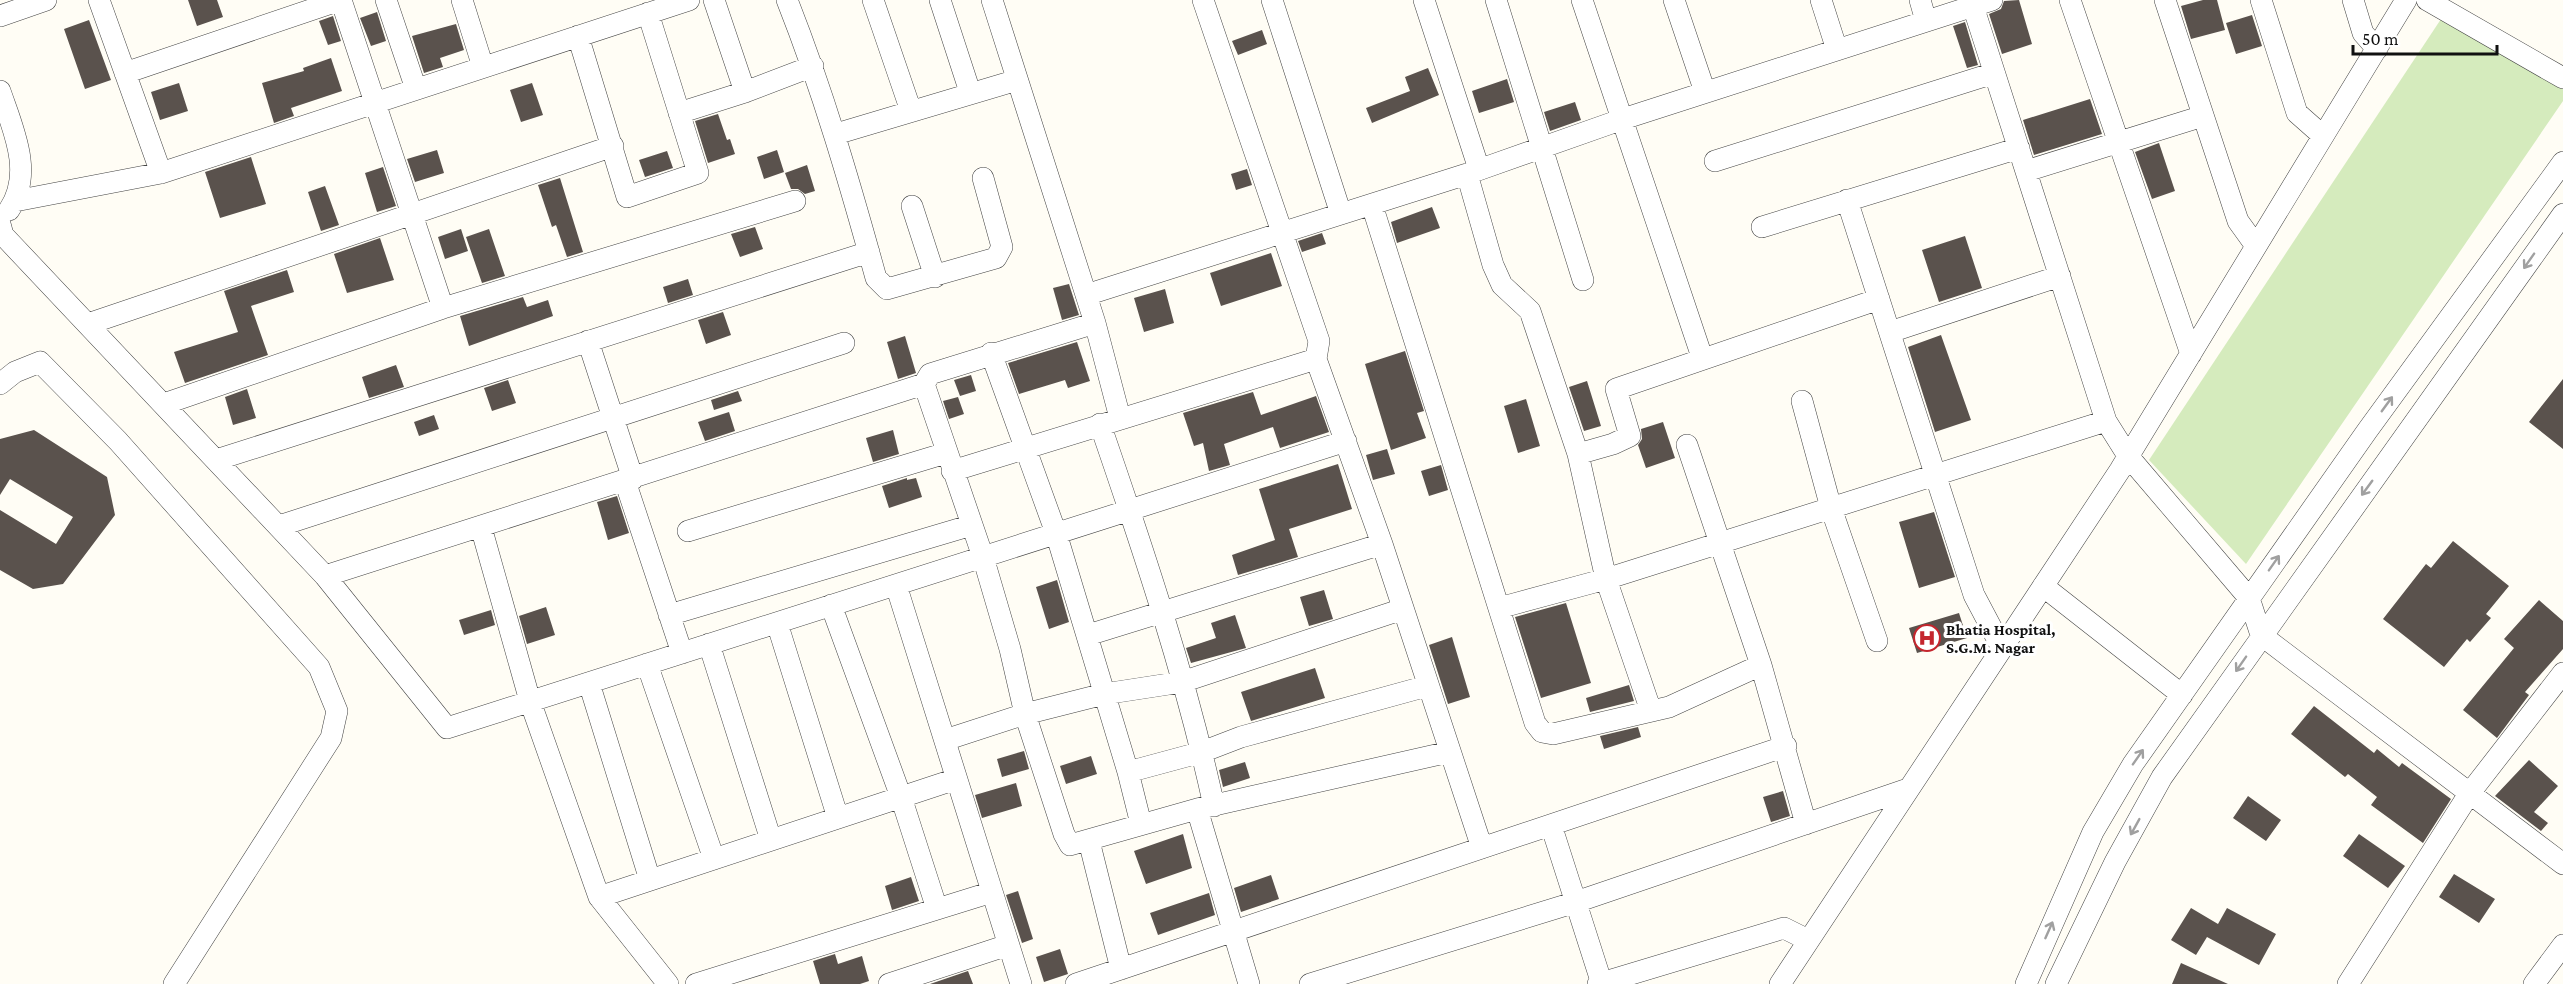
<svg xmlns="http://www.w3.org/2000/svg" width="2563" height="984" viewBox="0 0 2563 984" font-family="'Crimson Pro',serif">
  <rect width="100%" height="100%" fill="#fffdf5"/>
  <!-- green -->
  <path fill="#d5ebbd" d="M2445 13 2563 83V101L2246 564 2149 460Z"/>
  <!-- building -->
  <path fill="#5a524d" d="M188 0H217L223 17 197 26Z
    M2019 0 2032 44 2002 54 1989 14 2001 9 2004 1Z
    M2203 0H2217L2225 30 2191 39 2181 6Z
    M377 12 386 41 371 46 360 18Z
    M2252 15 2262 46 2236 54 2226 23Z
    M333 16 341 41 328 45 319 21Z
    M89 20 111 80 85 89 64 29Z
    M1965 22 1978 65 1967 68 1953 26Z
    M456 24 464 50 440 58 443 67 424 73 412 36Z
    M1262 30 1267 44 1238 55 1232 41Z
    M331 58 342 91 291 108 294 116 274 123 262 83 304 71 303 68Z
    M1428 68 1439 95 1372 123 1366 108 1410 91 1405 77Z
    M1507 79 1514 102 1479 113 1472 91Z
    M179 83 188 111 160 120 151 92Z
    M532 83 543 115 521 122 510 90Z
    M2090 99 2102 134 2034 155 2023 120Z
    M1575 102 1581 120 1550 131 1544 112Z
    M718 114 727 140 730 139 735 154 708 163 695 121Z
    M2159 143 2175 191 2152 199 2135 152Z
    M437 150 444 173 415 182 407 159Z
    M777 150 784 172 764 179 757 157Z
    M667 151 673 168 645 177 639 160Z
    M251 157 266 204 220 218 205 172Z
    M807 165 815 191 805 194 798 189H791L785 173Z
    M383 167 396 206 377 212 365 173Z
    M1247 169 1252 185 1236 190 1231 174Z
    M560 178 583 252 567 257 556 225 552 227 538 185Z
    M325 186 339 225 321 231 308 192Z
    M1432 207 1440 228 1397 243 1391 222Z
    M755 227 763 249 740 257 731 234Z
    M461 229 468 251 445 259 438 237Z
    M489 229 505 276 482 283 466 237Z
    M1322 233 1326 244 1302 252 1298 241Z
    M1965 236 1982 288 1939 302 1922 250Z
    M380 238 394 280 347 293 334 254Z
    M1271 253 1282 286 1221 306 1210 273Z
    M287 270 294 292 251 306 268 355 185 383 174 352 238 332 224 291Z
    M688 279 693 295 668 303 663 287Z
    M1069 284 1079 315 1062 320 1053 288Z
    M1165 289 1174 323 1144 332 1134 298Z
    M523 297 527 307 548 300 553 316 469 346 460 316Z
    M723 312 731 335 706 344 698 320Z
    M1941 335 1971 420 1935 432 1908 347Z
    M905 336 916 373 898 379 887 342Z
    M1077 342 1090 381 1068 388 1065 380 1019 394 1008 363Z
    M1405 351 1424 411 1417 413 1426 438 1391 450 1365 364Z
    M396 365 404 387 369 398 362 377Z
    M971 375 976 391 960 396 954 380Z
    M2563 379V449L2529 422Z
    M508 380 516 403 492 411 484 388Z
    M1587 381 1601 426 1584 431 1569 387Z
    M247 389 256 418 233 425 225 397Z
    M738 391 742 401 714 410 711 400Z
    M1253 392 1261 415 1316 396 1329 432 1280 448 1273 427 1224 444 1230 465 1209 471 1203 443 1194 446 1183 413Z
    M958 397 964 414 949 419 943 401Z
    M1526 399 1540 446 1518 453 1504 406Z
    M729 412 735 431 705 441 698 422Z
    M434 415 439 429 419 436 414 422Z
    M1663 422 1675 458 1646 468 1638 445 1642 439 1641 429Z
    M34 430 107 477 115 515 63 584 33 589 0 570V510L56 544 73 517 10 479 0 495V439Z
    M893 430 899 454 873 462 866 438Z
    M1387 449 1395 474 1373 480 1366 455Z
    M1338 464 1352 509 1289 529 1298 557 1238 575 1232 555 1275 540 1259 489Z
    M1441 465 1448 490 1429 496 1421 471Z
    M907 478V480L916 478 922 497 889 508 882 486Z
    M617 496 629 533 608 540 597 502Z
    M1934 512 1955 577 1919 588 1899 522Z
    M2453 541 2509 586 2486 614 2491 618 2470 642 2467 639 2444 667 2383 619 2426 564 2431 568Z
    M1057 580 1069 622 1049 629 1036 587Z
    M1324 590 1333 619 1309 626 1300 597Z
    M2539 600 2563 621V649L2525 692 2529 695 2497 738 2463 710 2514 648 2504 639Z
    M1566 603 1591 683 1541 698 1515 617Z
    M546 607 555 635 527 644 519 616Z
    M491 610 495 625 464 635 459 620Z
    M1959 613 1967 638 1917 653 1909 628Z
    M1235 615 1246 648 1191 663 1186 648 1216 638 1211 623Z
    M1452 637 1470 697 1448 704 1429 645Z
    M1315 668 1325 698 1251 721 1241 692Z
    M1629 685 1634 701 1590 712 1586 698Z
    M2314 706 2374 753 2377 749 2399 767 2402 763 2451 799 2423 843 2371 805 2377 797 2348 774 2345 777 2291 734Z
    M1638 727 1641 737 1604 749 1600 736Z
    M1024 751 1029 769 1002 777 997 759Z
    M1091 756 1097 774 1066 784 1060 766Z
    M2529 760 2558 786 2534 812 2548 823 2541 831 2495 796Z
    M1245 762 1250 778 1223 787 1219 770Z
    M1016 783 1022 806 982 818 975 795Z
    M1783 791 1790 816 1771 822 1763 797Z
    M2248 796 2281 820 2266 841 2233 818Z
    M1183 834 1192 868 1146 884 1134 851Z
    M2359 834 2405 866 2388 888 2343 856Z
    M2454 874 2495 899 2479 923 2439 897Z
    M1271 875 1279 899 1241 912 1234 888Z
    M911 877 919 901 892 910 885 886Z
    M1018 891 1033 939 1022 943 1006 895Z
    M1209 893 1215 915 1158 935 1150 913Z
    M2191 908 2218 924 2227 908 2276 934 2259 965 2207 937 2196 955 2171 940Z
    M1060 949 1068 974 1044 982 1036 957Z
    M835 954 838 964 862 956 869 981 860 984H820L813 961Z
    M2181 963 2228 984H2172Z
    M968 971 973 984H930Z"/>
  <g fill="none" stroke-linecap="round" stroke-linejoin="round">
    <defs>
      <path id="minor" d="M99 0 161 173
        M341 0 443 308
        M386 0 416 89
        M462 0 483 67
        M714 0 745 92
        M787 0C823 91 850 184 876 278L887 289 996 258 1002 247 983 178
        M873 0 911 111
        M940 0 970 92
        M992 0 1095 323 1120 418
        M1203 0 1319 341 1316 359 1382 544 1482 848
        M1272 0 1341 214
        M1424 0 1479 169
        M1496 0 1583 280
        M1582 0 1702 357
        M1674 0 1705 92
        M1821 0 1837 50
        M1920 0 1926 21
        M2070 0 2191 354
        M2165 0 2238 221 2256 246
        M2261 0 2297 113 2323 136
        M2353 0 2363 33 2377 49
        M2427 0 2563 78
        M1973 6 2106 421 2128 456 2249 598 2261 635 2563 864
        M0 16 46 0
        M578 36 627 197 698 173 648 13
        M125 73 340 0
        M0 91C13 129 34 173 9 210
        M679 113 745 92 813 66
        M836 134 1017 80
        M1715 161 1994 73
        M2026 171 2203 116
        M1467 174 1493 265 1502 285 1530 311 1578 454 1606 579 1651 711
        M1847 200 1974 595 2002 648
        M15 201 161 173 689 0
        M1372 205 1535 723 1542 732 1553 734 1669 707 1761 665 1806 824
        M912 206 935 277
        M0 224 3 235 325 576 447 728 1346 441
        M1762 227 2019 148
        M1086 295 1467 174 1623 119 1992 0
        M1095 323 930 374 924 384 983 557 1010 649 1025 714 1064 834 1070 845 1197 809 1449 752
        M88 324 613 146
        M1890 332 2060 276
        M588 341 633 479
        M991 353 1056 533 1128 772 1141 824
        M0 384 15 372 40 362 118 441 319 667 337 711 331 738 174 984
        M1802 401 1831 508 1877 641
        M164 404 443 308 795 201
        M1100 424C1143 549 1186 677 1214 806
        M1687 445 1761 665
        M1578 454 1613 444 1630 436 1616 389 1879 299
        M216 460 869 252
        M952 471 1316 359
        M625 481 682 653
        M279 526 844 343
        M481 527 530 701 599 897 668 984
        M688 531 946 453
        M325 576 924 384
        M896 585 1021 984
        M2043 586 2182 695
        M831 605 901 797 937 909
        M1499 608 1606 579 2106 421
        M669 615 972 525
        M777 623 838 818
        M1088 635 1382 544
        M709 644 771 840
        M647 664 714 859
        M589 683 650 880
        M945 740 1025 714 1104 694 1182 682 1403 609
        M1128 772 1202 752 1241 737 1427 686
        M1197 809 1249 984
        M1551 825 1602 984
        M1089 841 1121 969
        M599 897 956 779
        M696 984 992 892
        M889 984 1008 945
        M1076 984 1786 746
        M1310 984 1576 902 1908 789
        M1598 984 1784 928 1808 940
        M1780 984 2120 470 2406 0
        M2026 984 2093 832 2133 764 2367 431 2563 162
        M2056 984 2115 862 2162 777 2563 214
        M2348 984 2469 794 2563 673
        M2534 984 2563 945"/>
    </defs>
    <!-- minor casing -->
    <use href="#minor" stroke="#444" stroke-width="22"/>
    <!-- minor -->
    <use href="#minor" stroke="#fff" stroke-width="21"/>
  </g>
  <!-- one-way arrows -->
  <defs><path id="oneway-shaft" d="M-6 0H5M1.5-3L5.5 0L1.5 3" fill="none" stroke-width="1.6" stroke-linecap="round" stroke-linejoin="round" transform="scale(1.5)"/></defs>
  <g stroke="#a0a0a0">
    <use href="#oneway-shaft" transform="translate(2529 261) rotate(125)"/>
    <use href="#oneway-shaft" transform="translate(2387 404) rotate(-54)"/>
    <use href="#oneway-shaft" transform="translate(2367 488) rotate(126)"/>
    <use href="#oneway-shaft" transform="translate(2274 563) rotate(-55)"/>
    <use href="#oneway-shaft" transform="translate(2241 664) rotate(125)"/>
    <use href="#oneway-shaft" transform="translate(2138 757) rotate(-55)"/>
    <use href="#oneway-shaft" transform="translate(2135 827) rotate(119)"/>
    <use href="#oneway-shaft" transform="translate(2049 930) rotate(-66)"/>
  </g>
  <!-- icons -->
  <defs>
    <symbol id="hospital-ring" viewBox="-11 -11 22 22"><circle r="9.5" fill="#fff" stroke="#c4262e" stroke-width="1.5"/><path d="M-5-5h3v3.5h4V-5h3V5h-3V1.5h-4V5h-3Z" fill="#c4262e"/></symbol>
  </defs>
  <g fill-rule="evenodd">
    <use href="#hospital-ring" x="1912" y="623" width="30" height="30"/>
  </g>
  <g text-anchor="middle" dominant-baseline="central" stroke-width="6" stroke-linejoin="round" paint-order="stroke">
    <!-- poi labels -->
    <g font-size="16" font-weight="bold" fill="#111" stroke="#fff" text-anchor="start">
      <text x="1946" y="629">Bhatia Hospital,<tspan x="1946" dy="18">S.G.M. Nagar</tspan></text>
    </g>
  </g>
  <!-- scale -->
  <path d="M2353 45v9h144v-9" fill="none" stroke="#111111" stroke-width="3"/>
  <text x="2362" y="45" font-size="18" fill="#111111" stroke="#ffffff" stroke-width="4.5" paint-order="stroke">50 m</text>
</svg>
